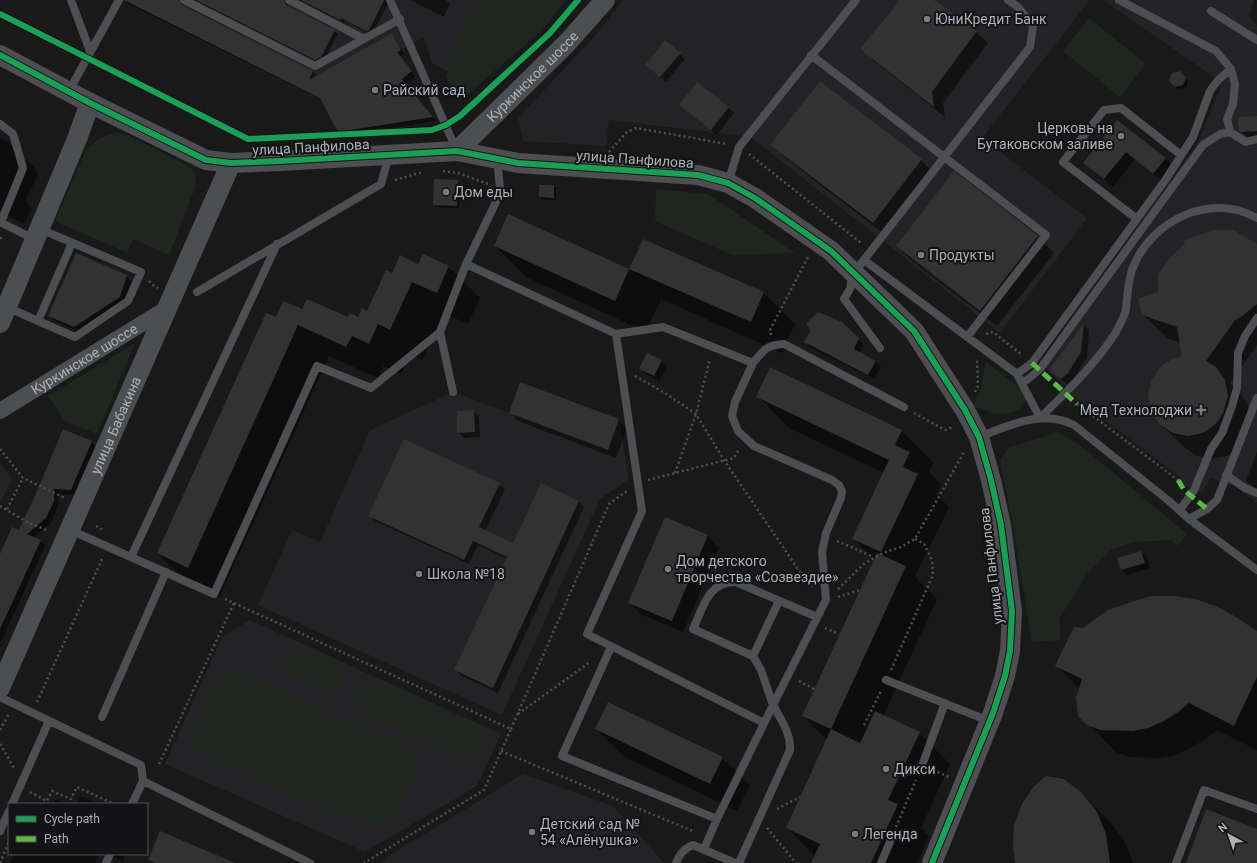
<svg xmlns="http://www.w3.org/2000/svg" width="1257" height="863" viewBox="0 0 1257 863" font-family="Roboto,sans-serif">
  <rect width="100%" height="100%" fill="#191919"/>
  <!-- built -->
  <path fill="#232325" d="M123 0H491L453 74 432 63 424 37 318 96Z
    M623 0H1090L982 138 1087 218 1000 333 751 137 609 120 606 146 523 141 518 118 593 38Z
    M1103 0H1254L1249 16 1257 25V503L1236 487 1210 478 1203 493 1184 485 1181 478 1078 400 1049 370 1039 363 1198 142 1221 87 1218 80Z
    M453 392 608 450 619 419 629 479 600 499 502 715 258 605 292 530 320 542 370 430Z
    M250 620 501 734 477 786 365 852 165 764 222 637Z
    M523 774 613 806 664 863H383L385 858Z"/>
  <!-- green -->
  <path fill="#1f2620" d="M484 0H566L541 31 460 101 446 77 465 20Z
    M1089 18 1146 64 1120 97 1063 51Z
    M115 133 126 134 188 166C196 173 197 178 195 188L169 255 133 239 127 253 55 221 86 150C96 140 101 136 115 133Z
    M656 189 708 194 795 253 732 255 655 221Z
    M135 343 97 434 65 421 48 396Z
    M986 362 1025 392 1027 396C1021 421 989 415 973 405L981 387Z
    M1058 432 1081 446 1187 534 1177 546 1171 540 1133 542 1111 550 1087 574 1059 619 1061 640 1032 642 1012 521 1000 460 1008 448Z
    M0 463 12 479 1 501H0Z
    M294 644 345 667 334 693 283 670Z
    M228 674 244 675 403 745 414 756V773L395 816 382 826H364L206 756 195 745V729L214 685Z
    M367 676 488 731 474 762 353 707Z"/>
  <!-- shadow -->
  <path fill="#0007" d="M125 0H184L183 1V6L313 72 317 76 391 34 395 38 404 54 400 56 415 76 405 83 436 121 343 136 339 132 323 100 129 4Z
    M194 0H289L287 4 288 7 334 31 338 34 324 60 319 63Z
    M299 0H390L373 33 371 35 345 21 344 23Z
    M410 0H446L450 4 444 17Z
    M901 0H932L976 32 988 43 943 103 945 117 873 60 862 49Z
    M680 54 685 59 666 82 652 70Z
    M1180 72 1188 81 1186 88 1178 89 1170 81Z
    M680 105 728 107 734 113 717 135Z
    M1257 117V136L1247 137 1240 131Z
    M1117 121 1165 158 1174 167 1162 181 1135 159 1113 187 1085 163Z
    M0 138 9 143 37 170 38 175 25 201 32 209 24 224 4 214 0 210Z
    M772 144 921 160 932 171 884 234 783 156Z
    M954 173 1038 237 1054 253 997 326 913 262 897 246Z
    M458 181 460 183 459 208 437 207 434 205Z
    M540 186H554L556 188V200H542L540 197Z
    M509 216 630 270 643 240 764 293 795 324 782 353 661 299 646 332 526 277 495 246Z
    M1257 246V345L1230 383 1239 392 1248 405 1251 420 1249 431 1246 437 1239 447 1227 456 1212 459 1197 456 1184 447 1160 424 1183 358 1181 343 1167 338 1143 315 1159 293Z
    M419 265 449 267 480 298 468 324 444 313 422 360 410 355 401 374 383 366 378 378 329 356 219 598 189 585 158 553 276 318 303 311 349 319 358 318 368 312 393 275Z
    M126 276 132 282 125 302 80 332 55 321 49 316Z
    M1084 325 1089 330 1087 358 1074 378 1067 384 1050 370Z
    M858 339 864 345 860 353 875 361 881 367 874 379 811 348 806 342Z
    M661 361 667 366 659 381 646 374 640 369Z
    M771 368 902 431 933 462 929 472 941 484 936 494 949 507 915 577 937 599 883 716 919 733 950 764 921 828 929 836 917 863H812L815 856 787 828 827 740 803 716 875 560 853 538 884 473 789 428 758 396Z
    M521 383 619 420 627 429 616 458 518 421 510 412Z
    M474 411 479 417 480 437 464 438 458 432Z
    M91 442 96 447 76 495 59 494 58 507 51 523 33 538 40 541 45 546 1 642H0V557Z
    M1257 451V490L1246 481Z
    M499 484 505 489 485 531 514 544 579 501 584 507 498 693 461 676 456 670 507 559 478 545 469 564 375 521 369 515Z
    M707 536 719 548 683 632 641 614 630 603Z
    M1141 552 1147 557 1150 568 1127 575 1122 569Z
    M1083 629 1257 632V750L1217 730 1205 739 1191 748 1176 755 1161 758 1128 757 1116 752 1088 724 1080 689 1057 665Z
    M596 729 722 758 750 785 737 811 623 756Z
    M1081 793 1109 821 1124 840 1133 863H1016Z
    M80 796 100 804H77Z
    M56 799 67 804H54Z
    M14 854H99L95 863H10Z
    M105 854H126L123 861Z"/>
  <!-- building -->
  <path fill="#323233" d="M124 0H179L182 5 313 71 309 80 392 33 401 50 397 52 412 71 402 79 433 117 338 132 320 98Z
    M196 0H284L286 5 335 30 321 57 315 60Z
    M301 0H384L369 30 366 31 341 18 340 20Z
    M900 0H934L977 31 932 92 934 107 860 49Z
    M665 40 681 53 660 77 645 65Z
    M1180 71 1186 78 1183 85 1175 87 1169 81 1172 73Z
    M820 81 922 159 873 223 770 145Z
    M697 82 729 107 711 130 679 105Z
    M1257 116V131L1241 132 1239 131 1238 117Z
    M1117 120 1166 158 1153 174 1126 152 1104 179 1083 163Z
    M954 171 1038 236 980 311 896 246Z
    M434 179 458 180 457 206 433 205Z
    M539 185H554V198L539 197Z
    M508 214 629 269 615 301 494 246Z
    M1213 230H1233L1257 244V304L1241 317 1235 320 1206 361 1216 367 1225 380 1228 396 1223 413 1216 424 1203 433 1188 436 1173 433 1159 424 1151 411 1148 396 1151 381 1159 368 1172 359 1182 357 1177 327 1142 315 1138 299 1158 292V274L1170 258 1185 244 1183 241Z
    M643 239 764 292 751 322 629 269Z
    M76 253 127 275 120 297 74 327 48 316Z
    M423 254 449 266 437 293 412 282 390 330 378 324 369 344 352 336 346 347 298 325 188 568 157 553 266 313 276 317 283 301 302 309 307 299 348 317 350 313 358 317 362 308 367 311 386 270 392 273 400 255 418 264Z
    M818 312 842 322 859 338 854 349 876 361 868 375 804 342 811 330 806 324Z
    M1084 323 1081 352 1068 373 1061 379 1049 370Z
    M647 353 662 360 654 376 639 369Z
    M770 367 902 430 895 445 910 452 903 467 918 474 881 552 852 539 889 460 756 397Z
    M520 382 619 419 608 450 509 413Z
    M474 410 475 432 457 433V411Z
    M63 429 92 441 71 490 54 489V501L46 518 27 534 41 540 0 629V554L12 527 19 530 38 489Z
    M404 439 500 483 479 527 513 543 541 483 579 501 493 688 454 670 507 557 473 541 464 560 368 516Z
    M665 517 708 535 672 621 628 603Z
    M1141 551 1145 563 1121 570 1117 558Z
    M877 553 906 566 831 729 802 716Z
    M1151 596H1173L1195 599 1218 607 1236 617 1257 631V677L1234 726 1189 703 1178 712 1164 721 1148 728 1133 731 1100 730 1087 725 1078 716 1076 697 1082 679 1055 666 1074 627 1083 628 1108 610 1131 602Z
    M608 702 723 757 710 784 595 729Z
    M875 711 920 732 888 800 898 804 871 863H811L820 844 786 828 831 729 860 743Z
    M1046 776 1064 779 1082 793 1097 812 1106 834 1110 863H1015L1013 847 1014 825 1022 804 1034 786Z
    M1206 809 1257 829V863H1186Z
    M160 831 235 863H156L148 860Z"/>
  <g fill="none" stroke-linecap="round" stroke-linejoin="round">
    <!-- path -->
    <path stroke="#4f5053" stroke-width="2.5" stroke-dasharray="2 3" stroke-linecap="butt" d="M609 152 627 132 636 128 727 144
      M749 154 861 243
      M443 171 458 173 488 184
      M395 180 423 172
      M0 238H1L0 241
      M149 281 153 285 158 288
      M986 334 993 332 1022 355
      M771 335 770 330 808 257
      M635 376 665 393 696 414 724 460 808 584 812 587
      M975 392 978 386 977 360
      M1077 404 1178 480
      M914 413 945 430 953 427 954 428
      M0 449 23 478 65 498
      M675 473 696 414 710 359
      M648 480 734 458 739 449
      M0 506 27 522 49 531
      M7 509 23 478
      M96 526 103 530
      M837 541 874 557
      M838 589 865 563 883 553 901 547 915 539 964 452
      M838 597 860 590
      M225 599 511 729 484 790 364 863
      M825 628 839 634
      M891 670 933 575 932 560 924 544 915 539
      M799 681 814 689
      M37 702 103 557
      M518 714 590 662
      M864 725 881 691
      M511 729 609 504 628 490
      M0 730 9 714
      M0 744 14 768
      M501 751 695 832
      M159 764 234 603
      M933 770 949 777
      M30 792 47 801 52 791 71 799 77 787 114 804
      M777 809 800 797
      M896 827 916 780
      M767 828 796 863
      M0 863 9 842"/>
    <!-- service -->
    <path stroke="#4d4e51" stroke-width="8" d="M71 0 90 51
      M184 0 315 66 400 19
      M289 0 364 39
      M390 0 457 151
      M1119 0 1216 51 1231 69 1235 84 1233 104 1227 119 1230 132 1246 142 1257 139
      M1211 11 1257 40
      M811 55 1046 235 967 337
      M69 91 119 0
      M0 124 13 134 23 168 1 222
      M728 183 739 147 856 0
      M1137 219 1063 162 1104 110 1121 108 1181 155
      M0 222 34 239
      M864 260 1017 374 1040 418C1067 391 1096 364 1116 332 1119 326 1123 319 1125 313 1127 308 1126 303 1127 298 1128 287 1129 275 1134 265 1153 220 1211 192 1257 218
      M466 264 616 334 663 327 753 363 735 402 732 416 738 431 754 446 832 480 839 485 842 491 841 498 826 533 822 552 826 600 773 705C781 720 791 733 790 750L739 863
      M860 265 1030 47 1033 26 1018 7 1008 0
      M853 274 850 289 844 299 880 348
      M197 292 381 184 389 155
      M7 307 38 321 72 243
      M38 321 75 337 128 301 141 272 40 229
      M440 332 453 392
      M616 334 642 511 587 634 764 723
      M753 363C764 350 766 345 784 344L904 407
      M1017 374 1032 363 1166 179 1193 137 1210 91 1218 80 1231 69
      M1022 384 1040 369 1203 145 1220 134 1230 132
      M979 437C1002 428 1035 413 1060 420 1065 421 1070 423 1074 425L1169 501 1189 519 1257 570
      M1226 475 1245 488 1257 493
      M1180 510 1194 490 1211 449 1222 433 1232 406 1237 388 1238 353 1245 336 1257 318
      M1189 519 1207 509 1217 500 1257 398
      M70 530 214 594 317 366 371 388 440 332 466 264 496 202 500 188 497 160
      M131 557 277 244
      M611 647 562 756 717 819
      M753 656 779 601
      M886 680 989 721
      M0 697 141 765 143 781 310 863
      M102 717 166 572
      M920 771 945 703
      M12 804 49 721
      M132 804 143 781
      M0 831 9 811
      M704 849 717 819 773 705 761 670 753 656 693 629C703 608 708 581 736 582L817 617
      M106 863 110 854
      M676 863C680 854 683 849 693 845L735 863
      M881 863 892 837
      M1176 863 1204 790 1257 809"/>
    <!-- minor -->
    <path stroke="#4d4e51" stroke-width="16" id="s1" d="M0 411 169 307"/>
    <!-- tertiary -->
    <g stroke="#4d4e51" stroke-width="20">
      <path d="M0 55 90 103 206 160 231 163 280 161 457 151 518 163 698 175 728 183 755 198 831 251 914 331 965 410 979 437 991 480 1001 525 1012 611 1010 651 1005 676 993 713 932 863"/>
      <path id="s2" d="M457 151 567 43 605 0"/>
      <path d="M0 323 77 139 90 103"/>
      <path id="s3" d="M0 688 231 163"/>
    </g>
    <!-- quiet -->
    <path stroke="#58b947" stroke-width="5" stroke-dasharray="10 5" stroke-linecap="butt" d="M1032 363 1077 404
      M1178 480 1184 490 1207 509"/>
    <defs>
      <path id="cycleway" d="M0 14 248 139 432 130 446 125 460 116 550 33 578 0
        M0 55 90 103 206 160 231 163 280 161 457 151 518 163 698 175 728 183 755 198 831 251 914 331 965 410 979 437 991 480 1001 525 1012 611 1010 651 1005 676 993 713 932 863"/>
    </defs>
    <!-- cycleway casing -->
    <use href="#cycleway" stroke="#131315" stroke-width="8"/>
    <!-- cycleway -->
    <use href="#cycleway" stroke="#1a9f57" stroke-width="6"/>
  </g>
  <!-- markers -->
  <g fill="#787b81" stroke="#131315" stroke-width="1.5">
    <circle cx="927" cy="19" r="4"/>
    <circle cx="375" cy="90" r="4"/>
    <circle cx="1121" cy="136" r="4"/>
    <circle cx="446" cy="192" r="4"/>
    <circle cx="921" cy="255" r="4"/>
    <path d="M1199 404h4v4h4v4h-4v4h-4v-4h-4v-4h4z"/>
    <circle cx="668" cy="569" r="4"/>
    <circle cx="419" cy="574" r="4"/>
    <circle cx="886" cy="769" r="4"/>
    <circle cx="532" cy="832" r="4"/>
    <circle cx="855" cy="834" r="4"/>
  </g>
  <g text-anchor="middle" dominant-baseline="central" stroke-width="4" stroke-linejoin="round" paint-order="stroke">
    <!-- poi labels -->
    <g font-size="14" fill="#abb0b9" stroke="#131315" text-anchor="start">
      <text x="935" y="19">ЮниКредит Банк</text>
      <text x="383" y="90">Райский сад</text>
      <text x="1113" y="128" text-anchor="end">Церковь на<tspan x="1113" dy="16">Бутаковском заливе</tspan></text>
      <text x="454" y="192">Дом еды</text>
      <text x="929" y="255">Продукты</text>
      <text x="1192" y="410" text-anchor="end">Мед Технолоджи</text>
      <text x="676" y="561">Дом детского<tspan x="676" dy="16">творчества «Созвездие»</tspan></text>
      <text x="427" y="574">Школа №18</text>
      <text x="894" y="769">Дикси</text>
      <text x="540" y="824">Детский сад №<tspan x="540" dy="16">54 «Алёнушка»</tspan></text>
      <text x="863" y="834">Легенда</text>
    </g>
    <!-- street labels -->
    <g font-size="14" fill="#abb0b9" stroke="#131315">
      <text stroke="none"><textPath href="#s2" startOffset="106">Куркинское шоссе</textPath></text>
      <text transform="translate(311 147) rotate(-3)">улица Панфилова</text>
      <text transform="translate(635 159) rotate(4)">улица Панфилова</text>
      <text stroke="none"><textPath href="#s1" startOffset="99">Куркинское шоссе</textPath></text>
      <text stroke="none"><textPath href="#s3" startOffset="287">улица Бабакина</textPath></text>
      <text transform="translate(991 566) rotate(-97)">улица Панфилова</text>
    </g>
  </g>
  <!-- legend -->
  <rect x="8" y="803" width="140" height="52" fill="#131315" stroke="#505257"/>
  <rect x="16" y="816" width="20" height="6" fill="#1a9f57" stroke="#505257"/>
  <text x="44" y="823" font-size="12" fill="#abb0b9">Cycle path</text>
  <rect x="16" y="836" width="20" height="6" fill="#58b947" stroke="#505257"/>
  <text x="44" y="843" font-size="12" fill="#abb0b9">Path</text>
  <!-- north arrow -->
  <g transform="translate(1229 835) rotate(320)" stroke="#131315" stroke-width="3" paint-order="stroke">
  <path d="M0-3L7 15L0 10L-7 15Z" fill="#abb0b9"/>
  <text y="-6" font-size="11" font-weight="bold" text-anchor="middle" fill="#abb0b9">N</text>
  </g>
</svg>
